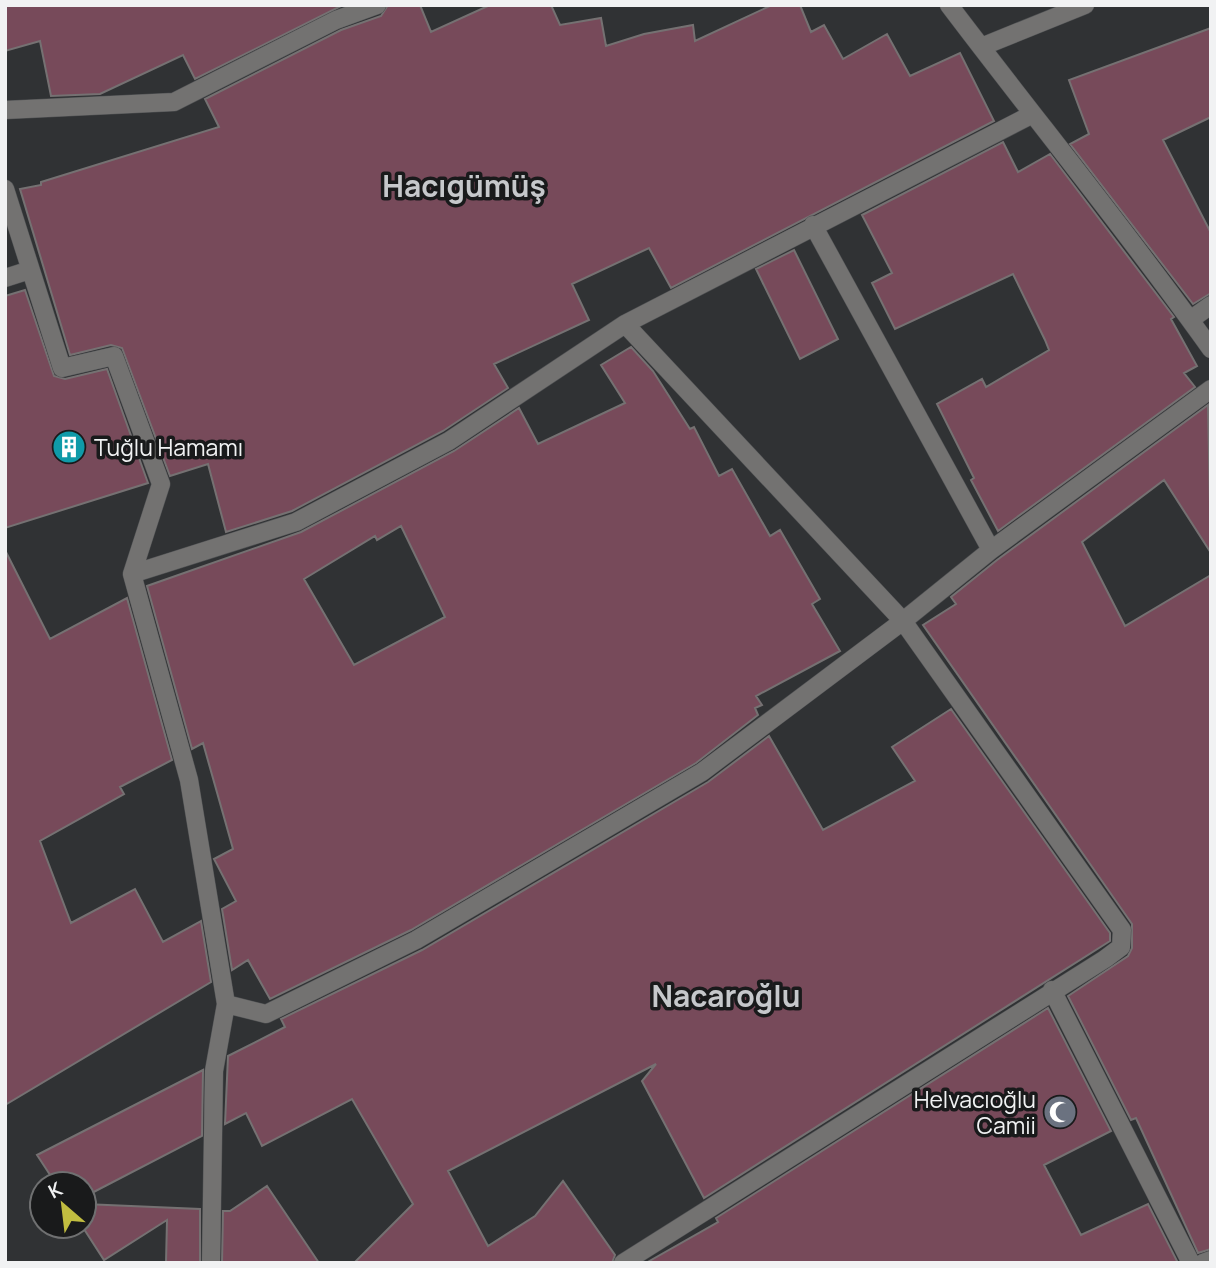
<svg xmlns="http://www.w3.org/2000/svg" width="1216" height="1268" viewBox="0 0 1216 1268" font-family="Manrope,sans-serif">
  <rect width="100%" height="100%" fill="#303234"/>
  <!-- building -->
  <path fill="#774a5a" stroke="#757172" stroke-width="2" fill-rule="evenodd" d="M5 5H343L195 79 183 55 100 94 51 96 40 41 5 51Z
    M388 5H420L431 32 490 5H551L560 25 601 18 606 46 644 34 693 25 695 41 772 5H800L811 32 824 25 843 59 887 34 910 76 960 53 994 121 671 288 649 248 572 284 589 320 494 364 508 388 443 431 292 511 226 532 208 464 170 476 122 348 111 345 70 355 20 189 41 185V182L219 127 205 99 341 30 381 16Z
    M1211 28V117L1163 140 1211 233V293L1193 304 1070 144 1089 134 1069 80Z
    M1003 142 1018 172 1050 154 1174 317 1171 319 1197 366 1184 373 1195 387 998 531 971 480 974 478 937 404 982 379 986 387 1049 350 1045 340 1013 274 895 329 872 283 892 273 862 215Z
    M794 250 838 339 800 359 756 269Z
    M25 290 54 376 65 379 107 369 148 483 5 528V296Z
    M631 347 653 371 690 429 694 427 719 476 732 469 770 536 780 530 820 599 812 604 840 651 756 696 762 705 755 708 758 715 696 763 411 930 270 999 248 960 232 970 222 909 236 901 214 859 233 849 203 743 192 749 147 586 301 532 454 451 519 408 538 444 625 403 601 365ZM401 526 445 617 354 665 304 579 375 536 377 540Z
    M1208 405 1211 553 1164 480 1082 542 1125 626 1211 575V1249L1198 1253 1136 1118 1131 1120 1068 996 1128 956 1132 948V924L923 625 956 604 951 597 997 560Z
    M5 550 50 639 127 598 172 760 120 787 124 794 40 841 71 923 135 889 163 942 201 921 211 982 5 1105Z
    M951 709 1110 933V941L704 1198 642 1081 656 1064 448 1171 488 1246 535 1216 563 1181 615 1255 612 1263H354L413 1204 352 1099 262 1146 246 1113 225 1124 228 1056 285 1027 281 1019 422 950 708 782 769 736 823 830 915 781 892 747Z
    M1048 1008 1111 1131 1044 1165 1081 1235 1148 1204 1178 1263H646L718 1222 716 1218Z
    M203 1070 202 1136 84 1197V1184H56L37 1155Z
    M267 1186 319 1263H222L223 1211H230Z
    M84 1204 200 1209V1263H166L167 1220 104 1260 82 1226Z"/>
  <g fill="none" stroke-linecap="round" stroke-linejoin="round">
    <defs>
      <path id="minor" d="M949 5C1036 120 1127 231 1211 349
        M981 47 1085 5
        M5 110 174 102 336 20 377 5
        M5 189 62 368 114 356 161 484 132 574 189 780 226 1004 214 1071 211 1263
        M813 225 991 550
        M5 278 30 270
        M1190 320 1211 305
        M132 574 296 522 449 441 625 324 1031 115
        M1052 990 1191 1263
        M226 1004 266 1014 416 940 702 772 903 621 991 550 1211 389
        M623 1263 1105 959 1121 947 1122 930 903 621 625 324
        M1203 1263 1211 1260"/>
    </defs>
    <!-- minor casing -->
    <use href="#minor" stroke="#4f5153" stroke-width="19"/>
    <!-- minor -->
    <use href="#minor" stroke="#737271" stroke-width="18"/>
  </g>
  <!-- icons -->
  <defs>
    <symbol id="building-disc" viewBox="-11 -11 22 22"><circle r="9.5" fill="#0f9aa8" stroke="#191a1b"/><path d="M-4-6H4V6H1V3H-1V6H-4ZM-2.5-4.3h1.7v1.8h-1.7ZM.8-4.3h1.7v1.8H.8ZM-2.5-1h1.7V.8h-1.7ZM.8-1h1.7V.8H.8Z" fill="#fff"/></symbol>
    <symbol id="mosque-disc" viewBox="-11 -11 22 22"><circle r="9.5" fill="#6b7280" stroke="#191a1b"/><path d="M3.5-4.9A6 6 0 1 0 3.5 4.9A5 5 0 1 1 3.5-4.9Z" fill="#fff"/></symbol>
  </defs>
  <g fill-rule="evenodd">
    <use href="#building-disc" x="50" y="428" width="38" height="38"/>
    <use href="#mosque-disc" x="1041" y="1093" width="38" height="38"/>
  </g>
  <g text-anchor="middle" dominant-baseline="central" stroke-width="7" stroke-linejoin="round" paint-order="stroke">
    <!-- poi labels -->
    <g font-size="23" fill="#f1f2f3" stroke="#191a1b" text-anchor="start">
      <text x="94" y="447">Tuğlu Hamamı</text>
      <text x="1036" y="1099" text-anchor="end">Helvacıoğlu<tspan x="1036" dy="26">Camii</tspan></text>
    </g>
    <!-- district labels -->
    <g font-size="30" font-weight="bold" fill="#c6c8cb" stroke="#191a1b">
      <text x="464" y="185">Hacıgümüş</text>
      <text x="726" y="995">Nacaroğlu</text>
    </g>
  </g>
  <!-- border -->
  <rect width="1216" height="1268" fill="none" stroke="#f1f2f3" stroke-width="14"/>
  <!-- north arrow -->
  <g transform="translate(63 1205) rotate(332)"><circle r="33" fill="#191a1b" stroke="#6f7071" stroke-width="2"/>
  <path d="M0-5L12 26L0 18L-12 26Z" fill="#c1bd40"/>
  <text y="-10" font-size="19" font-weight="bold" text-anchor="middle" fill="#f1f2f3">K</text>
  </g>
</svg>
